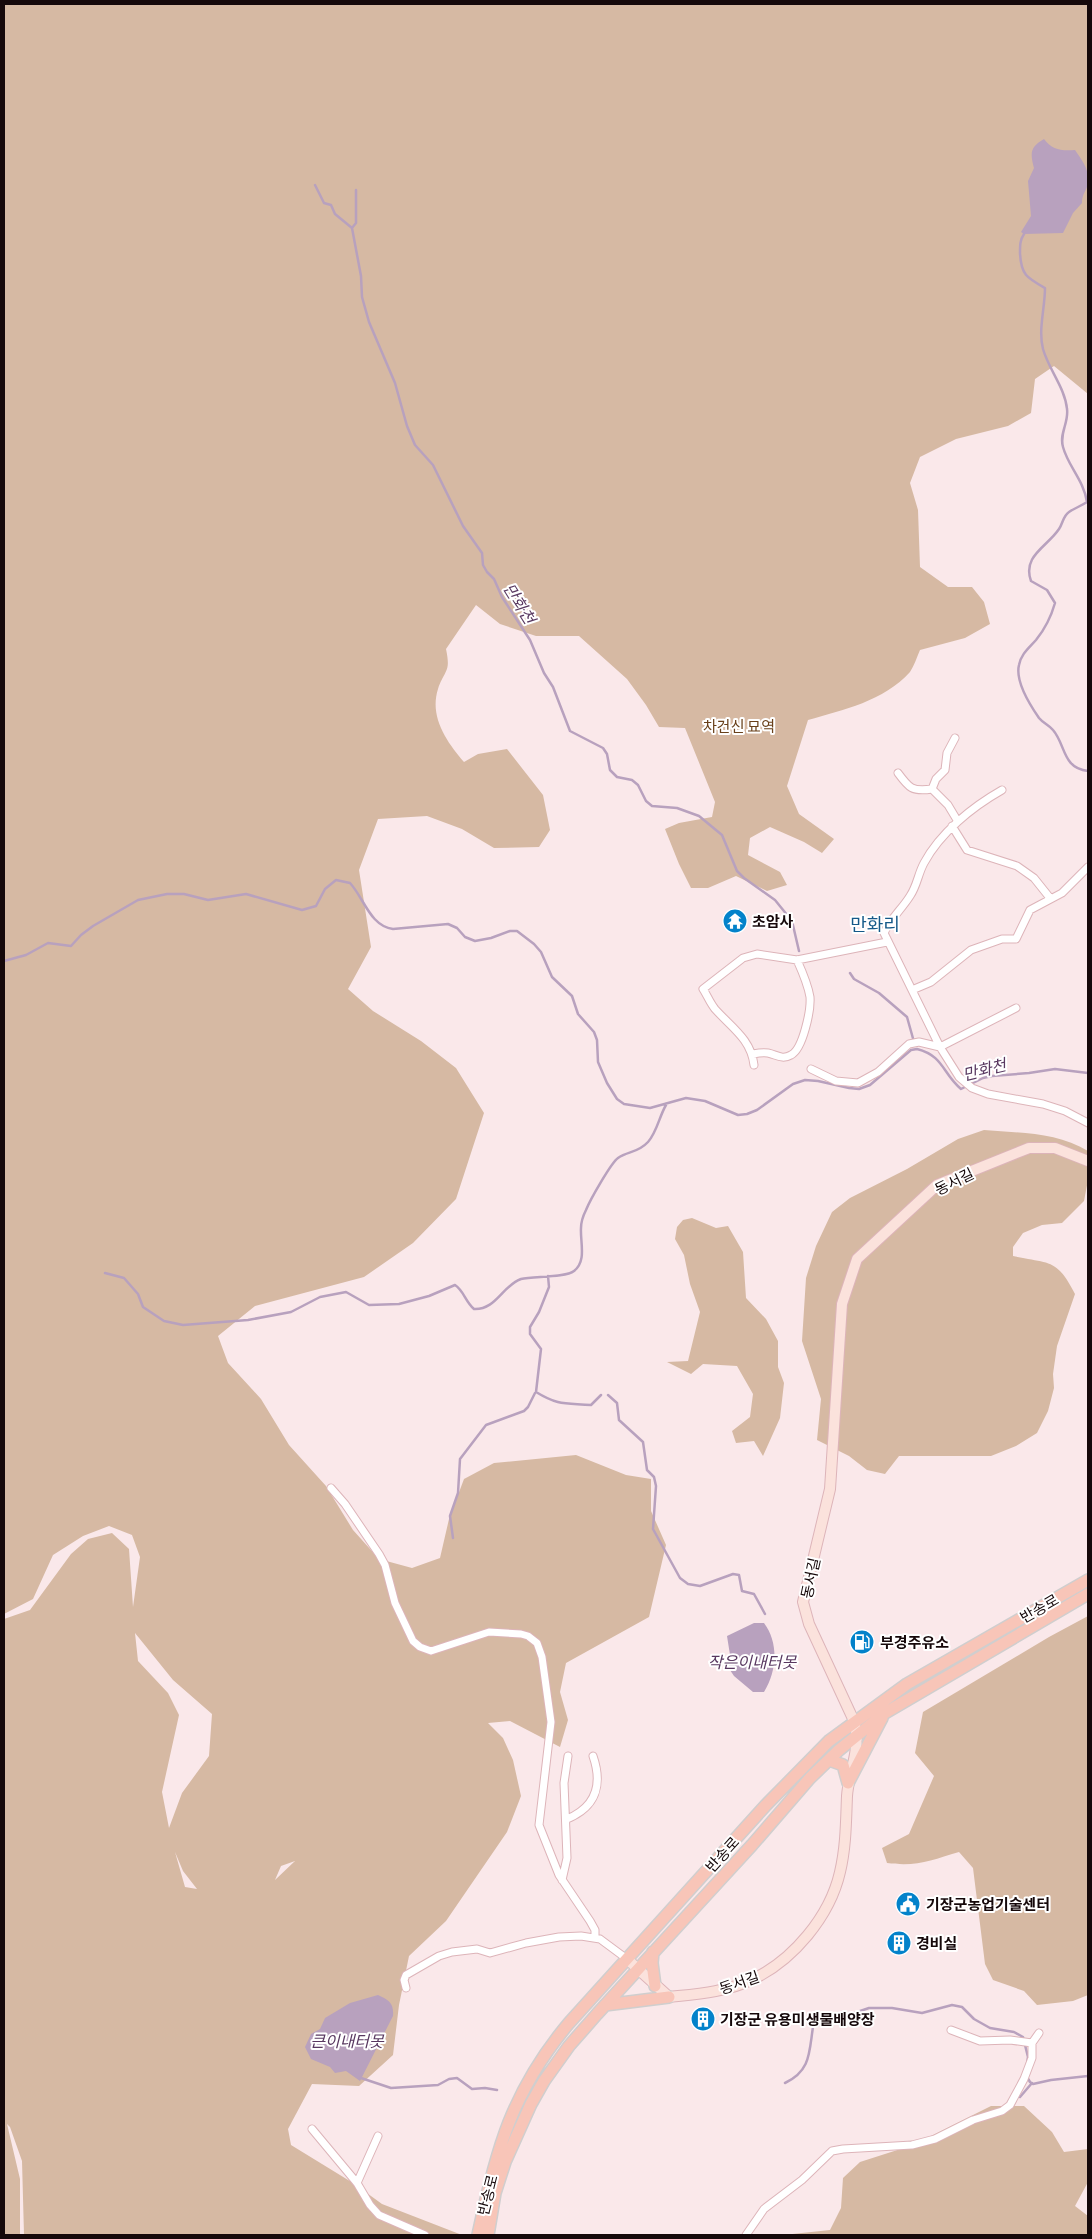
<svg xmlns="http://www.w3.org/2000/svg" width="1092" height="2239" viewBox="0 0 1092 2239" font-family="Commissioner,'Noto Sans KR',sans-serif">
  <rect width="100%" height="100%" fill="#fae8ea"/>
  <!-- green -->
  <path fill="#d6b9a3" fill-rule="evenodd" d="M4 4H1088V394L1054 366 1035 379 1031 413 1008 426 956 439 920 457 910 483 918 510 920 567 948 587H972L984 602 990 624 965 638 920 650C917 657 914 666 910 672 884 701 843 710 808 720L787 786 799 814 834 839 822 853 804 842 770 827 750 838 748 855 780 872 787 885 767 891 736 876 708 888H691L679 864 665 829 679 823 712 817 715 802 685 728 659 727 646 705 627 679 579 636H536L500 624 476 605 446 649C451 673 445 669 438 689 429 717 447 742 464 762L478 754 507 749 543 795 550 830 539 847 494 848 462 829 427 816 378 819 359 870 371 947 348 989 373 1011 421 1041 456 1068 484 1113 456 1199 413 1243 364 1277 255 1306 218 1336 228 1363 261 1399 289 1445 326 1486 353 1530 379 1559 412 1568 440 1558 449 1519 464 1479 494 1463 576 1455 626 1475 651 1479V1511L666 1545 649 1617 566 1663 560 1692 568 1720 560 1747 510 1721 488 1723 503 1738 513 1760 521 1796 507 1832 446 1921 409 1956 399 2005 393 2055 359 2086 312 2084 288 2129 291 2145 353 2183 382 2204 462 2235H24L22 2161 10 2127 7 2124 20 2179V2235H4V1619L30 1610 71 1554 88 1539 112 1533 129 1549 133 1607 140 1557 132 1535 109 1526 83 1536 53 1555 33 1599 4 1614ZM135 1633 173 1680 212 1714 209 1756 182 1793 169 1828 162 1792 179 1715 168 1693 138 1661ZM175 1852 183 1871 197 1889 185 1887ZM295 1861 275 1880 281 1866Z
    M984 1130C1020 1133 1057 1132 1088 1151V1180L1084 1201 1062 1223 1042 1225 1023 1233 1013 1247V1256C1049 1264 1056 1257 1075 1294L1057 1346 1053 1374 1054 1388 1048 1411 1037 1433 1016 1446 991 1456H899L885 1474 867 1470 849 1456 817 1440 821 1399 802 1341 806 1278 816 1246 832 1212 850 1198 907 1169 958 1139Z
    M692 1218 716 1228 728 1226 743 1252 746 1298 766 1319 778 1341V1367L784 1383 780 1418 763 1456 754 1441 736 1443 732 1431 750 1417 753 1394 737 1366 703 1364 691 1374 667 1362 688 1361 700 1312 690 1284 684 1255 675 1239 677 1227 683 1220Z
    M1088 1616V1995L1073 2001 1037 2005 1024 1991 993 1980 985 1964 973 1868 959 1852C932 1860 917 1867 887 1863L882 1848 909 1834 934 1776 915 1753 923 1712 1049 1637Z
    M991 2106H1024L1052 2132 1064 2152 1088 2149V2182L1075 2206 1088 2216V2235H783L830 2230 841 2208 843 2178 860 2162 913 2145Z"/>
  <!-- water -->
  <path fill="#b8a1be" d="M1044 139C1052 150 1061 151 1075 150 1082 160 1092 173 1087 187 1084 194 1082 196 1082 203L1073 213 1063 233 1024 234 1021 232 1031 216 1028 181 1034 168C1030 153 1030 147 1044 139Z
    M754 1623H764C779 1643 777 1671 764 1692H753L734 1676 728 1667 730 1655 727 1636Z
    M378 1995C389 2000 394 2003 393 2016L360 2081 346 2071 335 2073 330 2067 311 2059 305 2047 311 2034 320 2029 325 2018 350 2003Z"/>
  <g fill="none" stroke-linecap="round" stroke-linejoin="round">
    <!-- stream -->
    <path stroke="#b8a1be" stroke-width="2.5" d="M315 185 324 203 331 205 335 214 352 228 361 276 362 297 369 322 395 383 407 426 415 445 433 465 463 526 482 553 483 565 487 572 494 579 502 597 530 640 544 673 553 687 570 731 603 748 607 754 610 770 617 777 632 780 638 785 646 801 652 806 677 808 699 816 722 835 737 871 744 878 775 900 792 921 799 951
      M352 228 356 223V190
      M1024 234C1020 240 1020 245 1020 253 1021 275 1027 278 1045 288 1045 308 1038 330 1043 349 1049 370 1065 388 1067 409 1069 423 1059 433 1063 447 1068 466 1084 481 1087 502 1081 506 1075 508 1069 512 1063 516 1063 523 1059 529 1047 547 1022 556 1031 581L1047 590 1055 603C1051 617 1045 629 1036 640 1029 648 1021 654 1019 665 1015 681 1030 705 1039 718 1043 723 1049 725 1053 730 1066 745 1062 768 1088 771
      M4 961 26 955 48 943 71 946 81 935 93 926 138 900 167 894H184L208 900 246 894 302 910 316 906 325 889 336 880 350 883C364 898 370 926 393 929L448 924 457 928 465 937 475 941 491 938 510 931H517L534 944 541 952 552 977 572 996 578 1014 594 1032 597 1040 598 1062 607 1083 617 1099 624 1104 650 1108 686 1098 705 1101 738 1115 747 1114 757 1110 793 1084 805 1080 818 1081 849 1088 859 1089 870 1085 911 1050 917 1049
      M850 973 854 979 879 993 907 1017 914 1042
      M917 1049C944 1056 942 1073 961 1089L983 1078 992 1076 1029 1073 1055 1069 1088 1073
      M105 1273 124 1278 138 1294 143 1307 164 1321 183 1325 248 1320 291 1312 320 1297 346 1292 369 1305 399 1304 429 1296 455 1285C464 1291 465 1301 474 1309 496 1310 502 1286 521 1279 533 1276 565 1278 574 1271 587 1261 580 1242 581 1228 581 1221 583 1216 586 1210 590 1200 611 1163 618 1158 628 1151 638 1153 648 1142 657 1132 659 1117 666 1105
      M548 1276 549 1287 539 1312 530 1327V1334L541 1349 536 1392C559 1406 565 1403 591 1405L601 1395
      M608 1395 617 1403 619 1420 643 1442 647 1470 654 1477 656 1486 653 1529 680 1578 688 1584 700 1586 733 1574 739 1575 742 1591 754 1594 765 1614
      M453 1538 450 1516 458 1493 460 1459 486 1425 524 1411 528 1407 535 1393
      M1027 2077 1030 2082 1033 2084 1051 2080 1088 2076
      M361 2078 391 2088 438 2085 449 2079 457 2078 472 2089 485 2088 497 2090
      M785 2083C811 2071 809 2052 813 2027L869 2008H892L922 2013 952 2005 962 2007 974 2019 990 2028 1014 2032 1023 2037 1028 2057 1027 2064
      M1020 2097 1032 2083"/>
    <defs>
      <path id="street" d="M955 738 947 753 945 770 936 779 932 789 948 805 957 820
        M898 773C909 788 912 792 932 789
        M1002 790C972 807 940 833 924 863 918 874 917 886 910 896 902 909 890 919 884 933L940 1047 959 1077 972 1088 988 1094 1043 1104 1065 1111 1088 1123
        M952 826 967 850 1017 866 1034 878 1050 898
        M912 990 931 982 971 950 1002 939H1016L1030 910 1062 893 1088 867
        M753 1054C758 1053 763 1052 768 1053 777 1055 782 1060 791 1055 803 1049 811 1010 810 997 808 985 802 971 797 960
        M754 1065C751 1039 731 1027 715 1009 710 1003 707 995 703 989L743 958 757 954 797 960 887 942
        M811 1069 836 1081 858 1083 878 1072 909 1044 919 1042 940 1047 1016 1008
        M331 1488 345 1504 379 1554 385 1565 395 1603 413 1641 420 1647 431 1651 489 1632 521 1634 528 1636 537 1643 542 1657 551 1722 539 1825 559 1875 590 1921 595 1930V1938
        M567 1819C596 1807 603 1785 593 1756
        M562 1880 567 1858 564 1783 568 1756
        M406 1988 404 1980 406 1975 439 1956 452 1952 477 1949 490 1953 526 1943 559 1937 581 1936 600 1939 627 1959
        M951 2030 980 2041 1010 2040 1032 2043
        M312 2129 357 2183 370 2205 379 2215 425 2235
        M357 2183 378 2136
        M746 2235 764 2209 802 2180 832 2151 843 2149 912 2145 935 2139 973 2120 1002 2111 1010 2105 1024 2079 1032 2058V2043L1039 2033"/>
      <path id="secondary" d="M627 1959 669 1997C696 1994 726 1992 751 1980 793 1961 830 1916 840 1872 846 1847 846 1821 847 1796 849 1769 862 1748 854 1721L809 1624 803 1602 830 1489 842 1304 857 1259 937 1185 1029 1148H1055L1088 1161"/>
      <path id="primary" d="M829 1760 843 1765 848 1783
        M848 1783 882 1718
        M653 1952 652 1963 655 1986
        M605 2005 669 1997
        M478 2235C496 2150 512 2091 569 2023L766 1805 829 1741 907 1684 1088 1580
        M488 2235 495 2193 505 2162 531 2104 544 2081 569 2046 597 2014 752 1845 810 1778 839 1750 885 1713 1088 1594"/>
    </defs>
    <!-- street casing -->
    <use href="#street" stroke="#ddb4b9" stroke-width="9"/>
    <!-- secondary casing -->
    <use href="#secondary" stroke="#ddb4b9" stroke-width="12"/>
    <!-- primary casing -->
    <use href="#primary" stroke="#d0cece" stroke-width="14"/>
    <!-- street -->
    <use href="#street" stroke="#fff" stroke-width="7"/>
    <!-- secondary -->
    <use href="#secondary" stroke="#fbe2dc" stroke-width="10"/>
    <!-- primary -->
    <use href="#primary" stroke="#f8c5b8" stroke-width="11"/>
  </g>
  <!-- icons -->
  <defs>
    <symbol id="temple-disc" viewBox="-11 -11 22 22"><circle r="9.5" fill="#0382ca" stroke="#fff"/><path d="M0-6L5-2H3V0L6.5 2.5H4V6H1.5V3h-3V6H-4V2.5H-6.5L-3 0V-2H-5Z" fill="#fff"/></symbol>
    <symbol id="fuel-disc" viewBox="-11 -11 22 22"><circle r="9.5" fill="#0382ca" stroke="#fff"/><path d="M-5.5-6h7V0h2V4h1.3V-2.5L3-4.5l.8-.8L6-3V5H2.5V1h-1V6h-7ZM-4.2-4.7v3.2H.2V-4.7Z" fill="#fff"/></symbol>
    <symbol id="civic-disc" viewBox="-11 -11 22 22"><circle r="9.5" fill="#0382ca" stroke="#fff"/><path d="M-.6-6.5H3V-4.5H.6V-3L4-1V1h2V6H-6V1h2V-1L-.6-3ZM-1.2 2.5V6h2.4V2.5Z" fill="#fff"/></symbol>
    <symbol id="building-disc" viewBox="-11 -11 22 22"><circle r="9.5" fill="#0382ca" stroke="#fff"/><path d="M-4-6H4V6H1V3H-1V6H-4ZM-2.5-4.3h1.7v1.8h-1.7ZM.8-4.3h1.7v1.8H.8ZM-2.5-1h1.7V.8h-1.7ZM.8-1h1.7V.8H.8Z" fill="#fff"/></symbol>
  </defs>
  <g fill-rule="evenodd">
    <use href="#temple-disc" x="721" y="907" width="28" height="28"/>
    <use href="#fuel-disc" x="848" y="1628" width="28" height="28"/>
    <use href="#civic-disc" x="894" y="1890" width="28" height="28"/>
    <use href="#building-disc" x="885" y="1929" width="28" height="28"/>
    <use href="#building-disc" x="689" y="2005" width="28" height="28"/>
  </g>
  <g text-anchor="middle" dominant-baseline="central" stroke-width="4" stroke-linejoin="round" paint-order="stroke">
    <!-- park labels -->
    <g font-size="15" fill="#69401a" stroke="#fff">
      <text x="739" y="726">차건신 묘역</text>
    </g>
    <!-- poi labels -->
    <g font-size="15" font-weight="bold" fill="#15080a" stroke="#fff" text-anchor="start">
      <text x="752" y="921">초암사</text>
      <text x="880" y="1642">부경주유소</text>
      <text x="926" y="1904">기장군농업기술센터</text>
      <text x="916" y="1943">경비실</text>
      <text x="720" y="2019">기장군 유용미생물배양장</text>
    </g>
    <!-- street labels -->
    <g font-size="15" fill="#15080a" stroke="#fff">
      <text transform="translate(954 1181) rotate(-26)">동서길</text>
      <text transform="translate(810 1578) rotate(-78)">동서길</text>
      <text transform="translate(1039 1608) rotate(-30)">반송로</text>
      <text transform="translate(722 1854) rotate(-48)">반송로</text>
      <text transform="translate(739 1982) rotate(-19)">동서길</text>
      <text transform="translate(487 2195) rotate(-76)">반송로</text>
    </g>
    <!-- water labels -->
    <g font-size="16" font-style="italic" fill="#583860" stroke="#fff">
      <text transform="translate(520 603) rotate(58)">만화천</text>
      <text transform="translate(984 1069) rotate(-14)">만화천</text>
      <text x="752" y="1661">작은이내터못</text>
      <text x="347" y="2040">큰이내터못</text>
    </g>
    <!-- quarter labels -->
    <g font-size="18" fill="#155988" stroke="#fff">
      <text x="875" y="924">만화리</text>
    </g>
  </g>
  <!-- border -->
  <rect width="1092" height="2239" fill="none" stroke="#15080a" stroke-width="10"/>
</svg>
